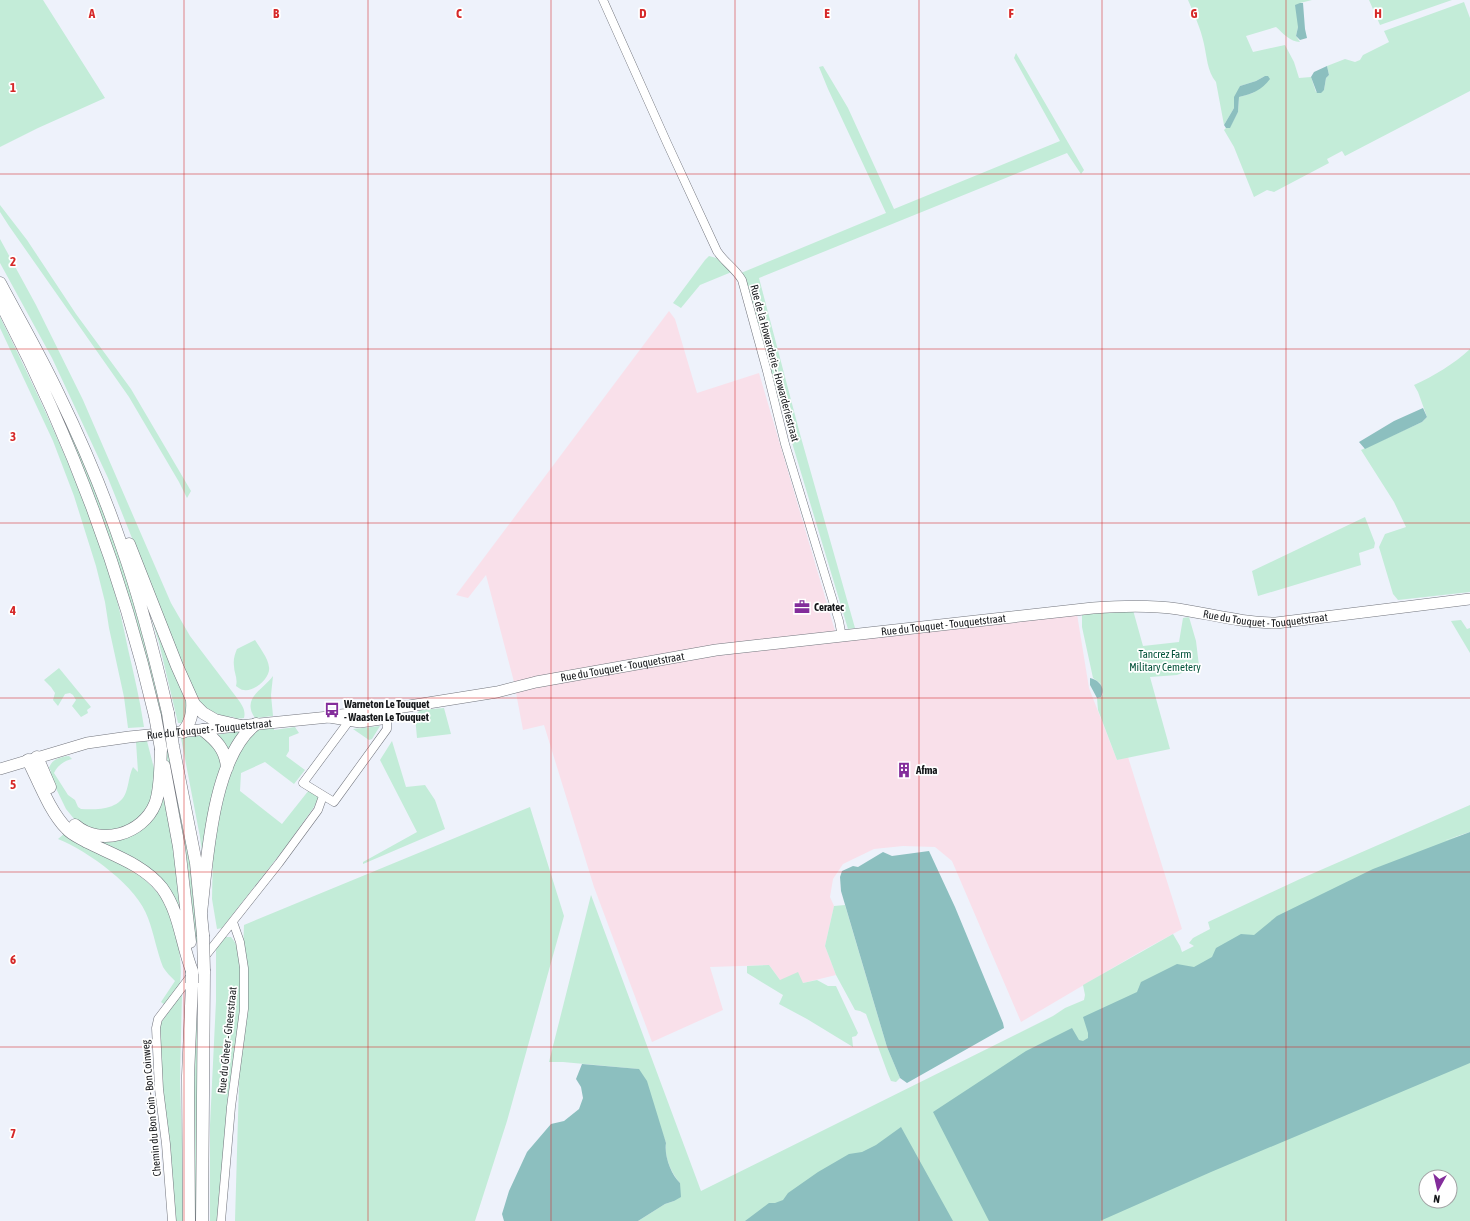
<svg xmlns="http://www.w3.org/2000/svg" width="1470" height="1221" viewBox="0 0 1470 1221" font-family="'Asap Condensed',sans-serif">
  <rect width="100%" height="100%" fill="#eef2fb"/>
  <!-- industrial -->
  <path fill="#f9e0ea" d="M669 311 675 319 697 393 759 373 838 641 1077 614 1089 688 1117 760 1128 757 1182 929 1138 953 1021 1022 952 861 935 847 903 846 874 849 843 864 833 879 830 897 834 906 825 946 836 975 803 983 780 980 769 965 710 967 723 1010 652 1042 594 887 544 725 523 730 514 682 486 575 468 598 456 595Z"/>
  <!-- green -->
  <path fill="#c3ecd8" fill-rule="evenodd" d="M0 0H43L105 98 38 128 0 147Z
    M1188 0H1312L1300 3 1298 27 1296 36 1300 42C1290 42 1283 33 1276 27L1246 36 1253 52 1285 45 1294 62 1299 78 1311 77 1316 92 1324 90 1326 78 1329 75 1327 66 1345 59 1355 62 1360 60 1363 55 1389 42 1384 31 1464 2 1470 18V91L1345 156 1342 151 1327 159 1329 163 1274 192 1267 190 1254 197 1234 147 1224 130 1226 128 1230 127 1238 112 1239 97 1253 93 1265 76 1256 81 1240 86 1234 108 1224 125 1216 82C1207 71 1207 57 1204 44 1201 29 1194 14 1188 0Z
    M1369 0H1452L1380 25Z
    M1016 53 1084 170 1081 174 1067 153 759 278 800 434 855 628 848 629 741 273 886 213 828 89 819 67 823 66 848 108 894 209 1060 141 1014 58Z
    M0 205 27 240 76 314 131 389 191 491 187 498 179 482 129 397 9 226 0 212Z
    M0 239 36 305 83 400 171 603 190 636 237 698C242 705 246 710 244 718L235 719 234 717C218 717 209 710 197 701L108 478 52 358 0 263Z
    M709 256 720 259 734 271 700 285 681 308 673 303 705 260Z
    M8 301 51 384 103 506 126 575 145 640 166 723 161 724C142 653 126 580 100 512 73 440 39 371 8 301Z
    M0 317C44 406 86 495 114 590 120 610 124 630 128 649 134 675 140 700 144 727L128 728 124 697 109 628 105 602 96 566 74 496 53 441 0 328Z
    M1470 349V592L1398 600 1393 594 1379 547 1385 534 1406 527 1394 502 1361 450 1422 422 1427 417 1418 392 1414 385C1434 376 1454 364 1470 349Z
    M1365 517 1375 543 1374 548 1359 553 1361 565 1258 596 1252 571Z
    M138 574 190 708 185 723H178L159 643Z
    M1133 610 1143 646 1179 642 1183 618 1189 617 1196 641 1199 666 1177 675 1150 677 1170 749 1117 760 1098 710 1097 698 1101 697 1103 694 1100 683 1093 678 1082 627V614Z
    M1461 620 1467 629 1470 628V653L1451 621Z
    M255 640C260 648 268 658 269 667 271 678 254 692 244 690 241 690 239 688 236 686 238 678 234 673 234 666 233 659 235 654 237 649Z
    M59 668 91 707 87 710 88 713 81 717 72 706 76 700 73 695 70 693 65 694 58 706 53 700 55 693 51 687 44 680Z
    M273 676 271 695 273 716 255 718C241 698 263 690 273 676Z
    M444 708 451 734 417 738 415 716 420 710Z
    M380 726 372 739 369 740 353 729Z
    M295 727 299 733 289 737V751L286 756 305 770 294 784 265 762 241 773 240 791 282 824 309 790 319 797 314 807 287 845 222 928 217 929 212 899 213 848 222 800 239 748 254 730 274 728V730Z
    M243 731 229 755 215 735Z
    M207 735 223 758 204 868 200 837 181 738Z
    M147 741 156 776 154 797 142 817 120 830 98 831 85 827 75 820 66 809 49 774 51 771 49 768C52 759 60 757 69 756L72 759C65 760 57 766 54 773L68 795 75 800 78 807 81 809C96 810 120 810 126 792 129 784 129 775 133 767L138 772 136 742Z
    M392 741 406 787 425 785 435 800 445 829 363 864V862L417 832 380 760Z
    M169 742 186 827 200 941 195 942 189 876 185 847 164 743Z
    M162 789 177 865 183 924 163 886 65 822 57 808 65 819 72 826 126 835Z
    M1470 805V832L1446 840 1470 833V1221H638L665 1204 674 1201 680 1183C671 1173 664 1156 666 1143L638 1069 563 1062H549L591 895 701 1191 1053 1016 1065 1008 1084 1000 1085 995 1083 985 1173 934 1180 946 1182 952 1194 946 1189 943 1193 938 1210 929 1208 922 1300 879ZM1426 1177H1450V1201H1426Z
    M530 807 564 916 507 1121 475 1221H235L241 1014 218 1221H210V1125L216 1001V946L225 937H231C241 948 240 964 242 978L244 925Z
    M65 833C117 861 174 880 179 948 180 959 182 972 180 982 179 988 169 999 165 1005L161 1002 175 981C171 977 166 972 163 967 157 952 154 934 148 918 138 887 88 851 58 839Z
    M845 905 887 1047 900 1078 896 1082 891 1081 888 1074 866 1014 860 1011 855 1010 836 975 825 946 834 906Z
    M769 965 780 980 798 972 803 983 817 980 828 986H836L858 1033 856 1036 852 1037 853 1047 807 1019 779 1004 783 995 747 973V966Z
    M201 971 199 1221H194V1093L197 974Z
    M182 993 180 1081 183 1168V1221H175L162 1093 160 1024Z"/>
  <!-- water -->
  <path fill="#8cbfbf" d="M1300 3H1303L1305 29 1307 38 1300 40 1296 36 1298 27 1295 5Z
    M1327 66 1329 75 1326 78 1324 90 1321 93H1317L1311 77 1314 72Z
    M1265 76H1268L1270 79C1262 90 1252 94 1239 97L1238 112 1230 128H1226L1224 125 1234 108V97L1240 86 1256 81Z
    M1423 408 1427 417 1422 422 1365 449 1359 442 1394 421Z
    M1090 678C1099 680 1106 688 1101 697L1097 698 1090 685Z
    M1470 832V1063L1211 1172 1100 1221H989L933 1112 1026 1051 1072 1028 1079 1040 1083 1041 1088 1038V1033L1083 1017 1137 992 1141 982 1177 964 1194 967 1212 957 1216 948 1241 934 1254 935 1277 916 1373 869Z
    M929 851 955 907 1003 1023 1004 1028 907 1083 900 1078 887 1047 841 891 840 877 842 871 853 866 858 867 883 852 892 856Z
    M582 1064 639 1069 647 1081 666 1143C664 1156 671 1174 680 1183L681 1197 674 1201 665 1204 638 1221H504L502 1214 509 1191 527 1152 551 1124 564 1121 579 1109 583 1098 581 1087 576 1079Z
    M901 1127 953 1221H745L769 1203H775L783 1200 788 1193 818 1172 849 1154 862 1152 876 1145Z"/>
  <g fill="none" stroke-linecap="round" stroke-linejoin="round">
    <defs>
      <path id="minor" d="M603 0 667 143 717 251C724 262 735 268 742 280L767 371 785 444 839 621 842 637
        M349 721 303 783 334 802 387 729V718L384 714
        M203 959 279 863 318 810 323 796
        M172 1221 166 1144 159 1089 156 1028 158 1019 193 973
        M221 1221 231 1107 244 1009V968L240 942 233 922"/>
      <g id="major">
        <path id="s1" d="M329 717 340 715 382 712 403 707 497 692 536 682 716 650 1093 608C1121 606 1150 605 1178 609 1211 614 1243 623 1276 623L1470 599"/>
        <path id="s2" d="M0 769 87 743 129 737 329 717 360 722 388 718"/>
      </g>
      <path id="highway" d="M0 283C19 319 40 355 58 393 82 442 104 494 122 547 141 601 155 657 168 713
        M0 302C70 435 121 569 155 716
        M129 544 177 666 194 704 203 713 215 720 241 726
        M203 730C216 740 226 750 227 768
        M183 732C191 722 193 713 192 700
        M173 746 196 863 203 935
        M37 757 50 787
        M28 760C39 782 50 812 67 829 72 835 81 838 87 842 113 855 144 865 162 888 180 913 181 943 192 971
        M164 766 179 847 190 942
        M75 825C100 847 143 834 155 804 161 789 160 765 161 749
        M201 913C207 862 212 757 256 724
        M189 1221 188 1076 192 983
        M202 1221 204 971"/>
    </defs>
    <!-- minor casing -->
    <use href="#minor" stroke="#72757d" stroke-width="9"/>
    <!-- major casing -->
    <use href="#major" stroke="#72757d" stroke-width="12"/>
    <!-- highway casing -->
    <use href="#highway" stroke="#72757d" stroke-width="13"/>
    <!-- minor -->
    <use href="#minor" stroke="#fff" stroke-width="8"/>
    <!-- major -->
    <use href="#major" stroke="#fff" stroke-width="11"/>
    <!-- highway -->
    <use href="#highway" stroke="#fff" stroke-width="12"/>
    <defs>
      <path id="highway-bridge" d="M168 713 173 746
        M155 716 161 749
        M203 935 204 971
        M192 971V983"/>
    </defs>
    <!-- highway-bridge casing -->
    <use href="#highway-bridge" stroke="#72757d" stroke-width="13" stroke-linecap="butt"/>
    <!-- highway-bridge -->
    <use href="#highway-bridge" stroke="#fff" stroke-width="12"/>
  </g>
  <!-- grid -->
  <path fill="none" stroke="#d62828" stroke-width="1" stroke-opacity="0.55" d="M184 0V1221M368 0V1221M551 0V1221M735 0V1221M919 0V1221M1102 0V1221M1286 0V1221M0 174H1470M0 349H1470M0 523H1470M0 698H1470M0 872H1470M0 1047H1470"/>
  <!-- icons -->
  <defs>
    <symbol id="office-bare" viewBox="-9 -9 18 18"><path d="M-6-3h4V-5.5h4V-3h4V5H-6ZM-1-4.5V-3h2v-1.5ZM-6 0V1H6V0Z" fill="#832d9b" stroke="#fff" stroke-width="2.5" paint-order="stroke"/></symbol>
    <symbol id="bus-bare" viewBox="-9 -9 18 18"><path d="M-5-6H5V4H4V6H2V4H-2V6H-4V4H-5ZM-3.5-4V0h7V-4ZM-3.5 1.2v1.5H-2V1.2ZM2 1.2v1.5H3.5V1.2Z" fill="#832d9b" stroke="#fff" stroke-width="2.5" paint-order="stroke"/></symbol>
    <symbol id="building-bare" viewBox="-9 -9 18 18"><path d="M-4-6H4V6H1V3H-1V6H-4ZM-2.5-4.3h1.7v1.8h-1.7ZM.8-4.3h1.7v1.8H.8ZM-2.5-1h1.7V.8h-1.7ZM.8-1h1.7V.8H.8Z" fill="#832d9b" stroke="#fff" stroke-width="2.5" paint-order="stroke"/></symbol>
  </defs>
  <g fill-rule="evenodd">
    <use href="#office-bare" x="791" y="596" width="22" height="22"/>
    <use href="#bus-bare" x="321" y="699" width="22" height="22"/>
    <use href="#building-bare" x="893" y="759" width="22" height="22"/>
  </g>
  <g text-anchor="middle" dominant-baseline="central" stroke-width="3.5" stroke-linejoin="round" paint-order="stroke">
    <!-- street labels -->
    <g font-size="11" fill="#16181b" stroke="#fff">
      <text transform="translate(775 363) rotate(75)">Rue de la Howarderie - Howarderiestraat</text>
      <text stroke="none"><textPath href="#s1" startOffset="946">Rue du Touquet - Touquetstraat</textPath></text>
      <text stroke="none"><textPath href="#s1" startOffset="622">Rue du Touquet - Touquetstraat</textPath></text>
      <text stroke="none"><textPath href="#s1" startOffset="298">Rue du Touquet - Touquetstraat</textPath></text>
      <text stroke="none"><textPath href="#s2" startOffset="214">Rue du Touquet - Touquetstraat</textPath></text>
      <text transform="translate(227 1040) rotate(-84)">Rue du Gheer - Gheerstraat</text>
      <text transform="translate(151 1108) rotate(-95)">Chemin du Bon Coin - Bon Coinweg</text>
    </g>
    <!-- poi labels -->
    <g font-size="11" font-weight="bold" fill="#16181b" stroke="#fff" text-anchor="start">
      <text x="814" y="607">Ceratec</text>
      <text x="344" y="704">Warneton Le Touquet<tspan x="344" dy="13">- Waasten Le Touquet</tspan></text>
      <text x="916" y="770">Afma</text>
    </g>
    <!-- park labels -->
    <g font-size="11" fill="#005138" stroke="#fff">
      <text x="1165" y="654">Tancrez Farm<tspan x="1165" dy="13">Military Cemetery</tspan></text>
    </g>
  </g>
  <g font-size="13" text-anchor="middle" font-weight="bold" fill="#d62828" stroke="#fff" stroke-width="3.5" stroke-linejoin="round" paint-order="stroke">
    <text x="92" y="18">A</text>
    <text x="276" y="18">B</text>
    <text x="459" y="18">C</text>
    <text x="643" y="18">D</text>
    <text x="827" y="18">E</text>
    <text x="1011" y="18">F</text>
    <text x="1194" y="18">G</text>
    <text x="1378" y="18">H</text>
    <text x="13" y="92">1</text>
    <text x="13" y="266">2</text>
    <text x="13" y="441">3</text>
    <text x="13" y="615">4</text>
    <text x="13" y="789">5</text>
    <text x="13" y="964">6</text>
    <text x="13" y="1138">7</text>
  </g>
  <!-- north arrow -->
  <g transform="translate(1438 1189) rotate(188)"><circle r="19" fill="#ffffff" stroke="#a2a3a4"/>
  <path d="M0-3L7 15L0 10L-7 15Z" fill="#832d9b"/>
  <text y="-6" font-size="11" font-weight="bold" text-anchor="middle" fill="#16181b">N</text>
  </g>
</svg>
